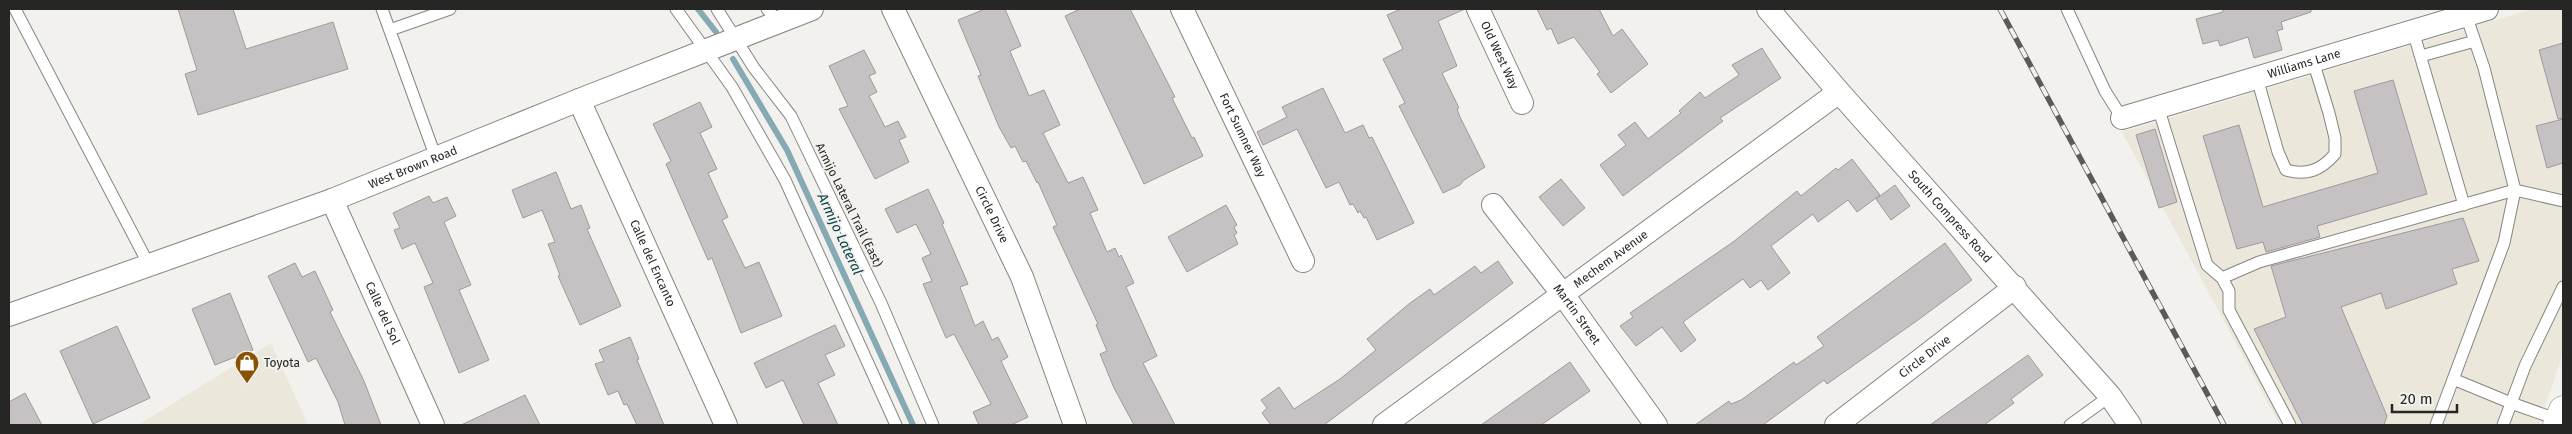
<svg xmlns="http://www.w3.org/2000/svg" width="2572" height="434" viewBox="0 0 2572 434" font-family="'Fira Sans',sans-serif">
  <rect width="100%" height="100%" fill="#f3f1ed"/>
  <!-- built -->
  <path fill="#ebe7db" d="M2532 9H2563V353L2539 425H2280L2122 132Z
    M271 343 308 425H138Z"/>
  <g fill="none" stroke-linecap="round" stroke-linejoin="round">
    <!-- stream -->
    <path stroke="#86aab4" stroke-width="6" d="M698 9 716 32
      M733 59 787 150 913 425"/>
  </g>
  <!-- building -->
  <path fill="#c6c2c4" stroke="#9e9a9d" d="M178 9H233L246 49 333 22 348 69 198 115 185 74 197 70Z
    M985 9H1005L1021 46 1010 51 1029 96 1044 90 1060 125 1043 133 1068 183 1083 177 1098 210 1090 213 1107 252 1115 248 1119 257 1121 255 1134 283 1126 287 1157 356 1143 363 1175 425H1134L1114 388 1100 354 1107 351 1096 325 1098 324 1053 227 1057 225 1038 182 1037 183 1026 161 1023 162 1015 146 1011 148 999 127 978 76 981 75 958 20Z
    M1080 9H1130L1175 97 1172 98 1192 138 1194 137 1203 156 1144 184 1065 16Z
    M1401 9H1465L1438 21 1457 66 1442 73 1459 108 1457 109 1460 117 1485 167 1464 180 1460 185 1443 193 1399 106 1405 103 1383 59 1403 49 1387 15Z
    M1537 9H1599L1613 36 1622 29 1648 64 1611 93 1597 74 1600 72 1574 37 1558 44 1551 28 1547 30Z
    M2223 9H2311V12L2281 22 2283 29 2277 31 2282 50 2254 58 2248 37 2220 46 2218 40 2203 44 2196 19 2223 12Z
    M2563 43V118L2558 119 2539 50Z
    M1762 48 1781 78 1720 118 1723 121 1623 196 1600 165 1626 145 1618 135 1635 122 1648 139 1681 113 1679 111 1700 92 1705 98 1739 75 1732 65Z
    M864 50 876 73 869 76 877 92 869 96 885 127 898 121 906 137 899 140 909 162 875 179 839 109 848 106 829 66Z
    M2393 80 2427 194 2317 226 2320 237 2266 252 2263 242 2237 249 2203 136 2239 125 2263 207 2378 173 2354 91Z
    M1323 88 1345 133 1363 125 1369 138 1372 137 1414 223 1377 240 1366 217 1364 218 1360 211 1358 213 1353 204 1350 205 1339 182 1326 188 1297 129 1263 145 1257 132 1287 117 1282 107Z
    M700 102 712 127 700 133 717 169 708 173 728 217 722 220 745 268 759 262 782 316 741 333 712 258 708 260 666 164 671 161 653 124Z
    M2563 119V163L2547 168 2536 126Z
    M2155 129 2177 202 2159 208 2136 135Z
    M1852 159 1880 195 1857 212 1848 200 1818 222 1813 214 1771 246 1790 273 1768 290 1761 280 1750 288 1743 279 1683 322 1696 340 1681 352 1662 327 1636 346 1620 326 1633 317 1630 313 1733 242 1797 191 1801 196 1836 168 1838 170Z
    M556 172 571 209 581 205 590 228 587 229 621 306 580 325 558 276 560 275 548 244 555 242 542 210 523 218 512 190Z
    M1561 179 1585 208 1563 226 1539 197Z
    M1895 185 1910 206 1891 220 1876 199Z
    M928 189 944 223 942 224 968 284 960 287 975 326 983 321 992 340 998 337 1008 357 1001 361 1028 417 1011 425H979L973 412 991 404 954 334 946 338 923 284 932 281 922 258 931 254 916 224 897 233 885 209Z
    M429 196 433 203 447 197 456 216 444 222 471 285 459 290 489 360 459 373 424 287 433 283 415 243 402 249 394 230 400 228 393 213Z
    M1226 205 1237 225 1234 227 1237 233 1234 235 1238 244 1187 272 1168 237Z
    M2463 218 2479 261 2452 269 2457 284 2386 309 2381 293 2341 307 2387 416 2384 425H2303L2254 329 2286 317 2271 266Z
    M1945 243 1972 280 1918 320 1827 384 1824 380 1763 425H1695L1729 401 1731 404 1741 400 1794 362 1796 365 1824 346 1817 337Z
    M1498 261 1513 283 1324 425H1271L1262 413 1267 408 1261 400 1279 387 1294 409 1340 379 1376 350 1367 339 1410 303 1430 289 1434 295 1475 266 1481 273Z
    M295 263 302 277 315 271 333 310 330 312 364 381 381 425H345L338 402 316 358 308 362 268 276Z
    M230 293 253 350 215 365 192 309Z
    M835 325 845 346 825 355 835 375 818 383 838 425H804L783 380 766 388 754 363Z
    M117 326 150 398 93 424 60 351Z
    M630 337 639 359 637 360 664 425H637L627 404 624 405 618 391 608 395 595 364 604 361 599 350Z
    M2028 355 2043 375 2011 399 2014 403 1984 425H1930Z
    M1570 362 1590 391 1541 425H1481Z
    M25 393 42 425H9V402Z
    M525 395 540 425H461Z"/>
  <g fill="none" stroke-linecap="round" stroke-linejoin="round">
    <defs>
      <path id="lane" d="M15 9 149 265
        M382 9 436 158
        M676 9 732 87 785 180 896 425
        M717 9 754 68 791 116 881 303 933 425
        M767 9 779 22
        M2067 9 2105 91 2122 118
        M390 30 450 9
        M2413 31 2464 205
        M2421 56 2475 41
        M2257 78 2278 152 2286 170C2307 176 2321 170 2335 154V138L2329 113 2313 61
        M2158 107 2207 265 2222 278 2229 291V310L2290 425
        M2222 278 2259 262 2515 190 2563 201
        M2453 379 2511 403 2559 420
        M2070 425 2110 396
        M2436 425 2504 243 2515 190 2484 68 2466 15
        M2503 425 2525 366 2563 287"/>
      <g id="street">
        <path id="s1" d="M893 9 1022 277 1075 425"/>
        <path id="s2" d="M1182 9 1303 261"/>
        <path id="s3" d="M1478 9 1522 103"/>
        <path id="s4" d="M1768 9 1839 92 2110 396 2130 425"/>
        <path id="s5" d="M579 100 726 425"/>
        <path id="s6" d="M2122 118 2487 9"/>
        <path id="s7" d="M332 200 433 425"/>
        <path id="s8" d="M1493 205 1564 296 1656 425"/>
        <path id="s9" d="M9 315 332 200 579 100 812 9"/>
        <path id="s10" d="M1384 425 1839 92"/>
        <path id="s11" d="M1836 425 2015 287"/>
      </g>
      <path id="secondary" d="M2557 425 2563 410"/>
    </defs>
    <!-- lane casing -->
    <use href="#lane" stroke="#868581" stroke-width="13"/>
    <!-- street casing -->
    <use href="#street" stroke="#868581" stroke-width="24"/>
    <!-- secondary casing -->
    <use href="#secondary" stroke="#868581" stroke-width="29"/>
    <!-- lane -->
    <use href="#lane" stroke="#fff" stroke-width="11"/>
    <!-- street -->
    <use href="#street" stroke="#fff" stroke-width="22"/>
    <!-- secondary -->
    <use href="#secondary" stroke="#fff" stroke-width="28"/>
    <defs>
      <path id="rail" d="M2000 9 2224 425"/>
    </defs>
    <!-- rail casing -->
    <use href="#rail" stroke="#5b5a58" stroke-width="5.5"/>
    <!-- rail -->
    <use href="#rail" stroke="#f3f1ed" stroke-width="4" stroke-dasharray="11" stroke-linecap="butt"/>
  </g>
  <!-- icons -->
  <defs>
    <symbol id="shop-pin" viewBox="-11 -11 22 30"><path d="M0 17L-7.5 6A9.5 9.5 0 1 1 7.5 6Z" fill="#895104" stroke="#f3f1ed"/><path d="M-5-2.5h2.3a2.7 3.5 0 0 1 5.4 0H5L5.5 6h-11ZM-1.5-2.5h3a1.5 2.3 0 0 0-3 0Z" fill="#fff"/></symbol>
  </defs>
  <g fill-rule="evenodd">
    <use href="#shop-pin" x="233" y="349" width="28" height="38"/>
  </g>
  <g text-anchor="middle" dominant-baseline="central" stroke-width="4" stroke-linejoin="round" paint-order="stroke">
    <!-- street labels -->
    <g font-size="12" fill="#262624" stroke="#f3f1ed">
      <text stroke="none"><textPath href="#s3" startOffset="51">Old West Way</textPath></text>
      <text stroke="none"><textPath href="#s6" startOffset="190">Williams Lane</textPath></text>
      <text stroke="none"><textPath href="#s2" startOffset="140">Fort Sumner Way</textPath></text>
      <text stroke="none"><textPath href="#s9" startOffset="430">West Brown Road</textPath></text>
      <text transform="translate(849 205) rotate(64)">Armijo Lateral Trail (East)</text>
      <text stroke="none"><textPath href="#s1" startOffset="228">Circle Drive</textPath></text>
      <text stroke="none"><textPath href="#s4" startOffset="276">South Compress Road</textPath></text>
      <text stroke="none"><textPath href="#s10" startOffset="281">Mechem Avenue</textPath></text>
      <text stroke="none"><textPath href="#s5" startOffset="179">Calle del Encanto</textPath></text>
      <text stroke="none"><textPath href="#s7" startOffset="124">Calle del Sol</textPath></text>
      <text stroke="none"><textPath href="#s8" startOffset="138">Martin Street</textPath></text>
      <text stroke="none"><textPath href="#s11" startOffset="112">Circle Drive</textPath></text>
    </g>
    <!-- poi labels -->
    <g font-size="12" fill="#262624" stroke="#f3f1ed" text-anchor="start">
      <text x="264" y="363">Toyota</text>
    </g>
    <!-- water labels -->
    <g font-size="14" font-style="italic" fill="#0b434f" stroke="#f3f1ed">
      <text transform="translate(840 234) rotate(65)">Armijo Lateral</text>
    </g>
  </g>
  <!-- border -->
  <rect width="2572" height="434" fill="none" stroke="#262624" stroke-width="20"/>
  <!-- scale -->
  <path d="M2392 404v8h65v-8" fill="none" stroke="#262624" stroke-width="2.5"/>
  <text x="2400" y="404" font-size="15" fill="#262624" stroke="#f3f1ed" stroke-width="4" paint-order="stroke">20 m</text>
</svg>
